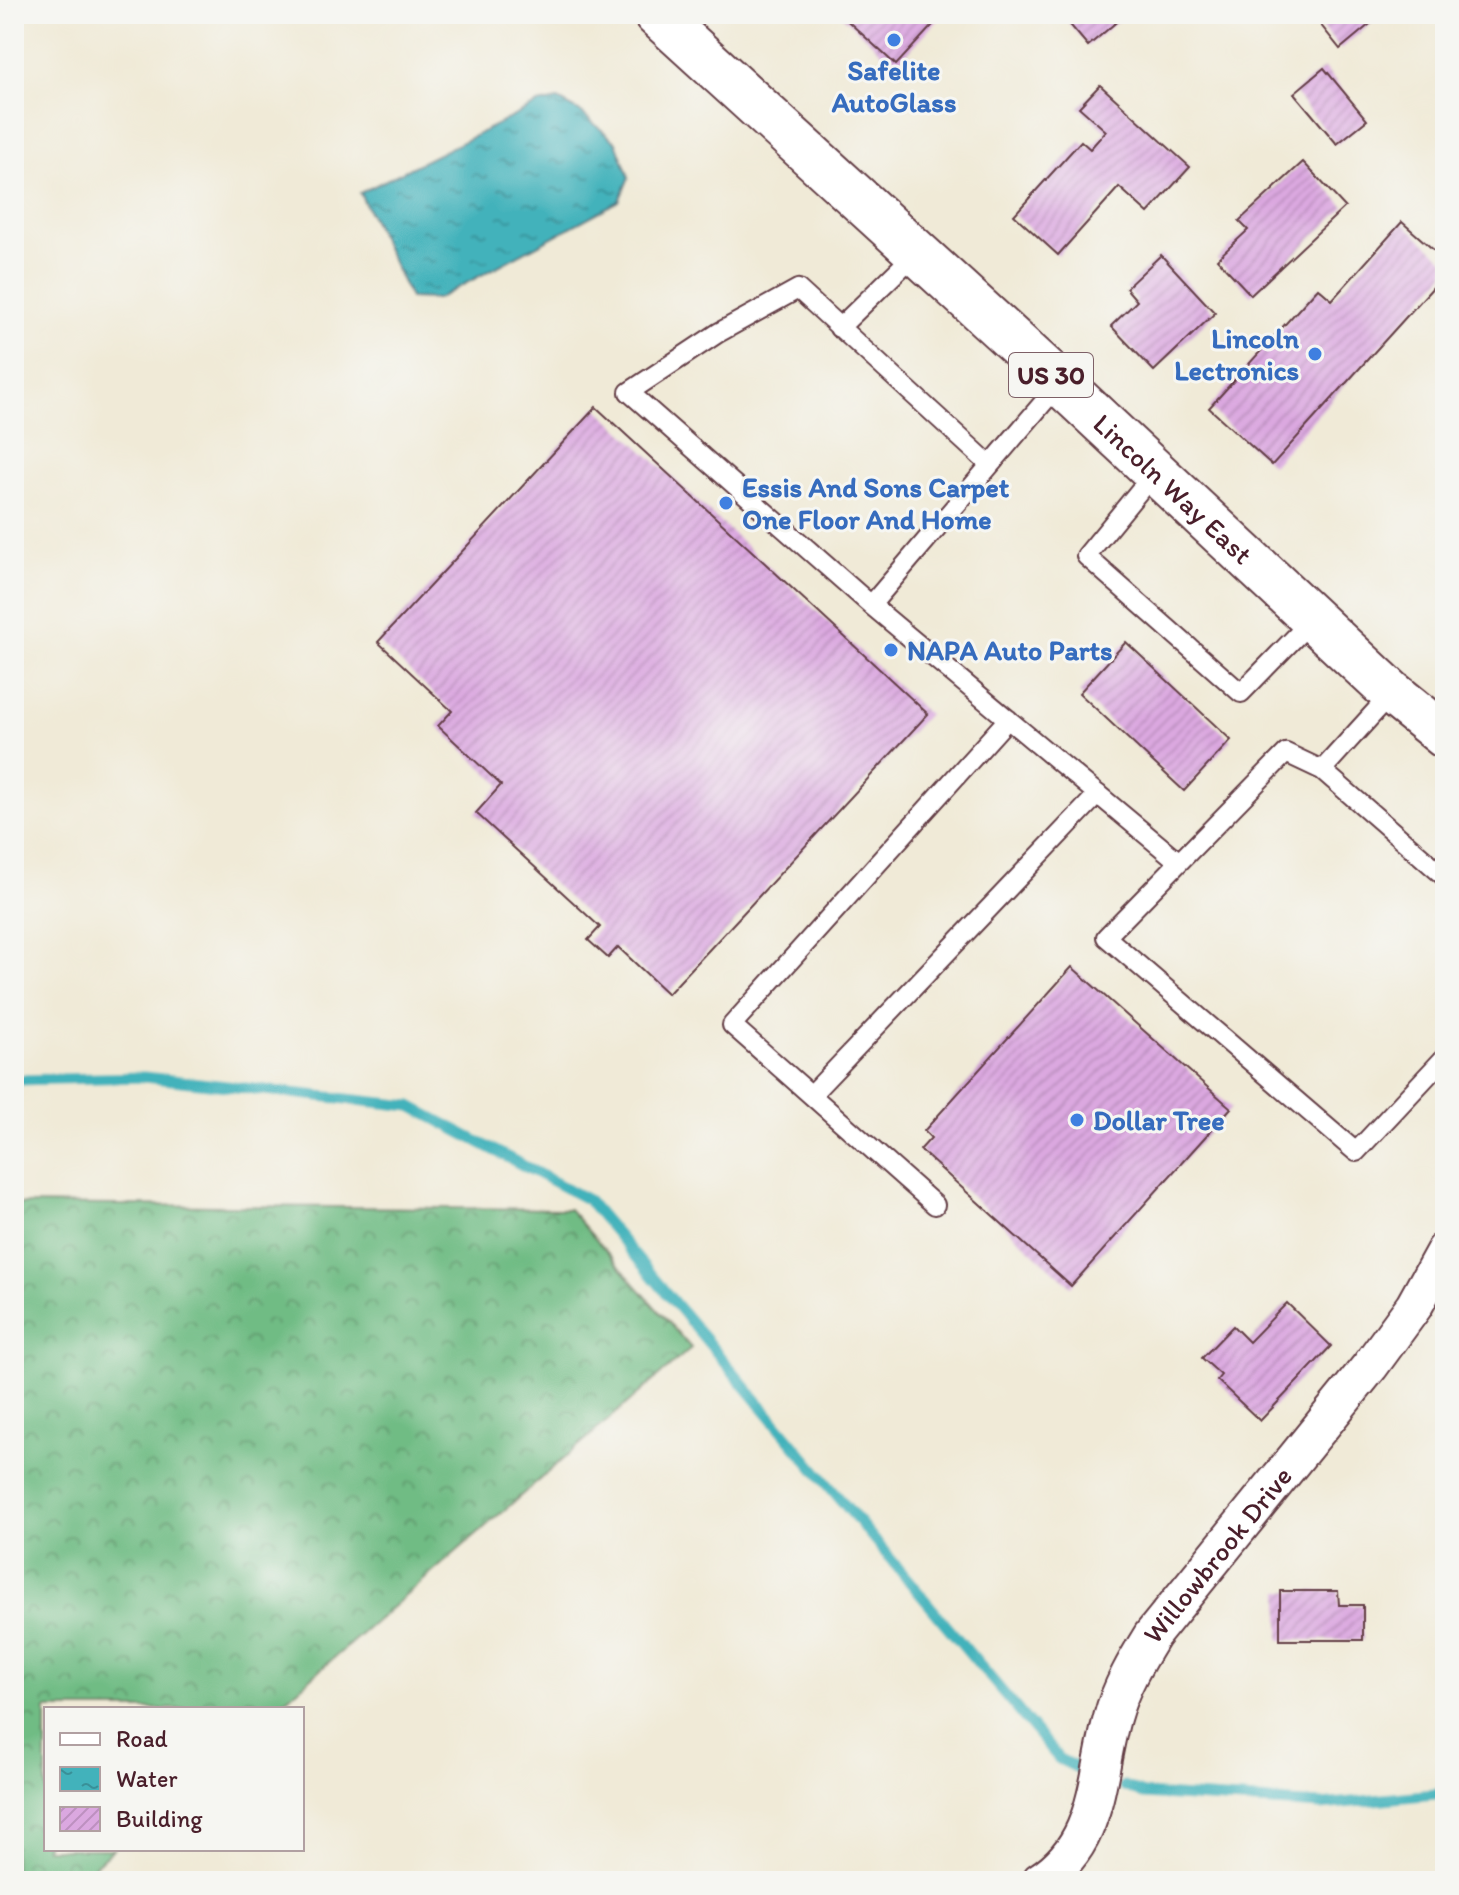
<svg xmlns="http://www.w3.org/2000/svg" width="1459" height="1895" viewBox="0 0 1459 1895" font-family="Itim,sans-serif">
  <defs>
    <pattern id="forest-crowns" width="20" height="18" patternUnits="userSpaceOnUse" patternTransform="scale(2)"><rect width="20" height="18" fill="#70bc84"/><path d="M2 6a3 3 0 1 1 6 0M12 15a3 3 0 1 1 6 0" fill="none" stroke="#5e986c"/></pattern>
    <pattern id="water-ripples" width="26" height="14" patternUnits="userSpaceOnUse" patternTransform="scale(2)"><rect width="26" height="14" fill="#42b2bb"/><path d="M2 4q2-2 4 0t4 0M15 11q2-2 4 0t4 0" fill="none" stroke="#399098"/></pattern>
    <pattern id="building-hatch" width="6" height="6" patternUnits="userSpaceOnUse" patternTransform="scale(2)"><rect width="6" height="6" fill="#dba8e0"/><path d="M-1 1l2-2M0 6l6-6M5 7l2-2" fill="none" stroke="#bd90c0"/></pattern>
  </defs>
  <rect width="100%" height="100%" fill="#f6f6f2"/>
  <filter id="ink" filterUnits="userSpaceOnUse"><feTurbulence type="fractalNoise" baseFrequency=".0125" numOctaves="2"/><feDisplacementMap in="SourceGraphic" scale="16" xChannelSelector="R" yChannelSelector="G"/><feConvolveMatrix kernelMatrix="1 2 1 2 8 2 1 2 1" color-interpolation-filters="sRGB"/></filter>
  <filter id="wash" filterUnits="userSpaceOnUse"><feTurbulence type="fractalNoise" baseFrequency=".006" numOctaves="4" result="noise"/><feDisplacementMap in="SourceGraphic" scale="32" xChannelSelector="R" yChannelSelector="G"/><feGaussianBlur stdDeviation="1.8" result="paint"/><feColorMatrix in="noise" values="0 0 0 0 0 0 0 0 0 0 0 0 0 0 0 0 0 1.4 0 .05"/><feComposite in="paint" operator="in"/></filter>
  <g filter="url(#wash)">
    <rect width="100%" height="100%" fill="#f0ead7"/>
    <!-- forest -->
    <path fill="url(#forest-crowns)" stroke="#5d6e58" stroke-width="2" d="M14 1204 569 1209 691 1348 275 1709H46V1849H113L77 1881H14Z"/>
    <!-- water -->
    <path fill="url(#water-ripples)" stroke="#466873" stroke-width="2" d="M558 100 579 111 616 142 629 177 619 201 437 299 410 298 360 193 538 104Z"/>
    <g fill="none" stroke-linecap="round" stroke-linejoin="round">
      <!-- stream -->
      <path stroke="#42b2bb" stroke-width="11" d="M14 1080 144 1077 411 1106 588 1200 1059 1759 1078 1768
        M1124 1786 1143 1794 1321 1805 1445 1793"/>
    </g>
    <g id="blocks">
      <!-- building -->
      <path fill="url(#building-hatch)" d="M840 14H943L896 65Z
        M1061 14H1126L1088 46Z
        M1312 14H1382L1340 49Z
        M1324 68 1367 120 1337 144 1294 93Z
        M1100 85 1190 167 1148 213 1119 187 1058 255 1014 215 1081 141 1090 149 1106 131 1079 107Z
        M1303 162 1345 207 1251 295 1217 259 1248 230 1239 221Z
        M1402 222 1445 260V274L1272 465 1209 408 1318 288 1332 300Z
        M1161 255 1215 313 1154 371 1111 326 1137 301 1126 288Z
        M596 407 928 714 668 994 618 947 608 958 588 940 600 927 476 813 501 785 438 726 452 711 378 642Z
        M1126 642 1231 740 1184 791 1079 693Z
        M1072 967 1231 1108 1071 1286 920 1150 931 1138 924 1131Z
        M1287 1303 1331 1346 1260 1421 1217 1380 1221 1375 1202 1358 1233 1326 1249 1342Z
        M1280 1591H1338L1339 1605H1363V1640H1280Z"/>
    </g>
  </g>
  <g filter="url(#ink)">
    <use href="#blocks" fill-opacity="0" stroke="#633d45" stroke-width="2"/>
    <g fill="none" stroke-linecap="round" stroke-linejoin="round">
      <defs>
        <path id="service" d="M839 328 917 252
          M1060 383 871 605 1179 862
          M1154 473 1086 556 1241 693 1313 619
          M871 605 629 392 718 333 798 289 990 465
          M1392 693 1322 770 1445 877
          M1008 719 732 1025 811 1095 1098 794
          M1322 770 1286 753 1106 937 1356 1152 1445 1057
          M811 1095 935 1205"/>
        <g id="minor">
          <path id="s1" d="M1040 1881C1100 1843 1095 1779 1112 1718 1120 1688 1136 1661 1152 1635L1370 1366 1414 1306 1445 1250"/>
        </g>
        <g id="trunk">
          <path id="s2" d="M656 14 1060 383 1392 693 1445 736"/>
        </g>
      </defs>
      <!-- service casing -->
      <use href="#service" stroke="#633d45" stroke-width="22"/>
      <!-- minor casing -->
      <use href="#minor" stroke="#633d45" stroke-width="40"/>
      <!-- trunk casing -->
      <use href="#trunk" stroke="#633d45" stroke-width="48"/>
      <!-- service -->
      <use href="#service" stroke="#fff" stroke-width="18"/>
      <!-- minor -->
      <use href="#minor" stroke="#fff" stroke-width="36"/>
      <!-- trunk -->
      <use href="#trunk" stroke="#fff" stroke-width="44"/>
    </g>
  </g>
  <!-- markers -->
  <g fill="#3f7fe0" stroke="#f6f6f2" stroke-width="3">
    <circle cx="894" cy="40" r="8"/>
    <circle cx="1315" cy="354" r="8"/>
    <circle cx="726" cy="503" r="8"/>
    <circle cx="891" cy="650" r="8"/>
    <circle cx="1077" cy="1120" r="8"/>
  </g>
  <g text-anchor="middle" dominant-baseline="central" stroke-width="6" stroke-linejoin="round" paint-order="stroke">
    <!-- shield labels -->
    <rect fill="#f6f6f2" stroke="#7e6067" stroke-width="2" x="1009" y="353" width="84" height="44" rx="6"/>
    <g font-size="26" font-weight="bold" fill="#4a1f2b">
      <text x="1051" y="375">US 30</text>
    </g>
    <!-- shop labels -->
    <g font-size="28" font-weight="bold" fill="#366cbe" stroke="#f6f6f2" text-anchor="start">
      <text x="894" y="70" text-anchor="middle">Safelite<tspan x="894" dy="32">AutoGlass</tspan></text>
      <text x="1299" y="338" text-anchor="end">Lincoln<tspan x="1299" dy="32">Lectronics</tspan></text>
      <text x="742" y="487">Essis And Sons Carpet<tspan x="742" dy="32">One Floor And Home</tspan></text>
      <text x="907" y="650">NAPA Auto Parts</text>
      <text x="1093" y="1120">Dollar Tree</text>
    </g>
    <!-- street labels -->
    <g font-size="28" fill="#4a1f2b" stroke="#f6f6f2">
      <text stroke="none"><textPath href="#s2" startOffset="702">Lincoln Way East</textPath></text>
      <text stroke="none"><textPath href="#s1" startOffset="380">Willowbrook Drive</textPath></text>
    </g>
  </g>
  <!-- margin -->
  <rect width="1459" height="1895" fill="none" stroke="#f6f6f2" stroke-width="48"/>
  <!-- legend -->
  <rect x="44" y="1707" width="260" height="144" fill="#f6f6f2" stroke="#b1a0a2" stroke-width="2"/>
  <rect x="60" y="1733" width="40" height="12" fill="#ffffff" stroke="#b1a0a2" stroke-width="2"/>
  <text x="116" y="1747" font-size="24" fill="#4a1f2b">Road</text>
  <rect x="60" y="1767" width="40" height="24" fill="url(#water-ripples)" stroke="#b1a0a2" stroke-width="2"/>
  <text x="116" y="1787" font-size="24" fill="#4a1f2b">Water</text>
  <rect x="60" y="1807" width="40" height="24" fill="url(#building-hatch)" stroke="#b1a0a2" stroke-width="2"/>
  <text x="116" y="1827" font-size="24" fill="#4a1f2b">Building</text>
</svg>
